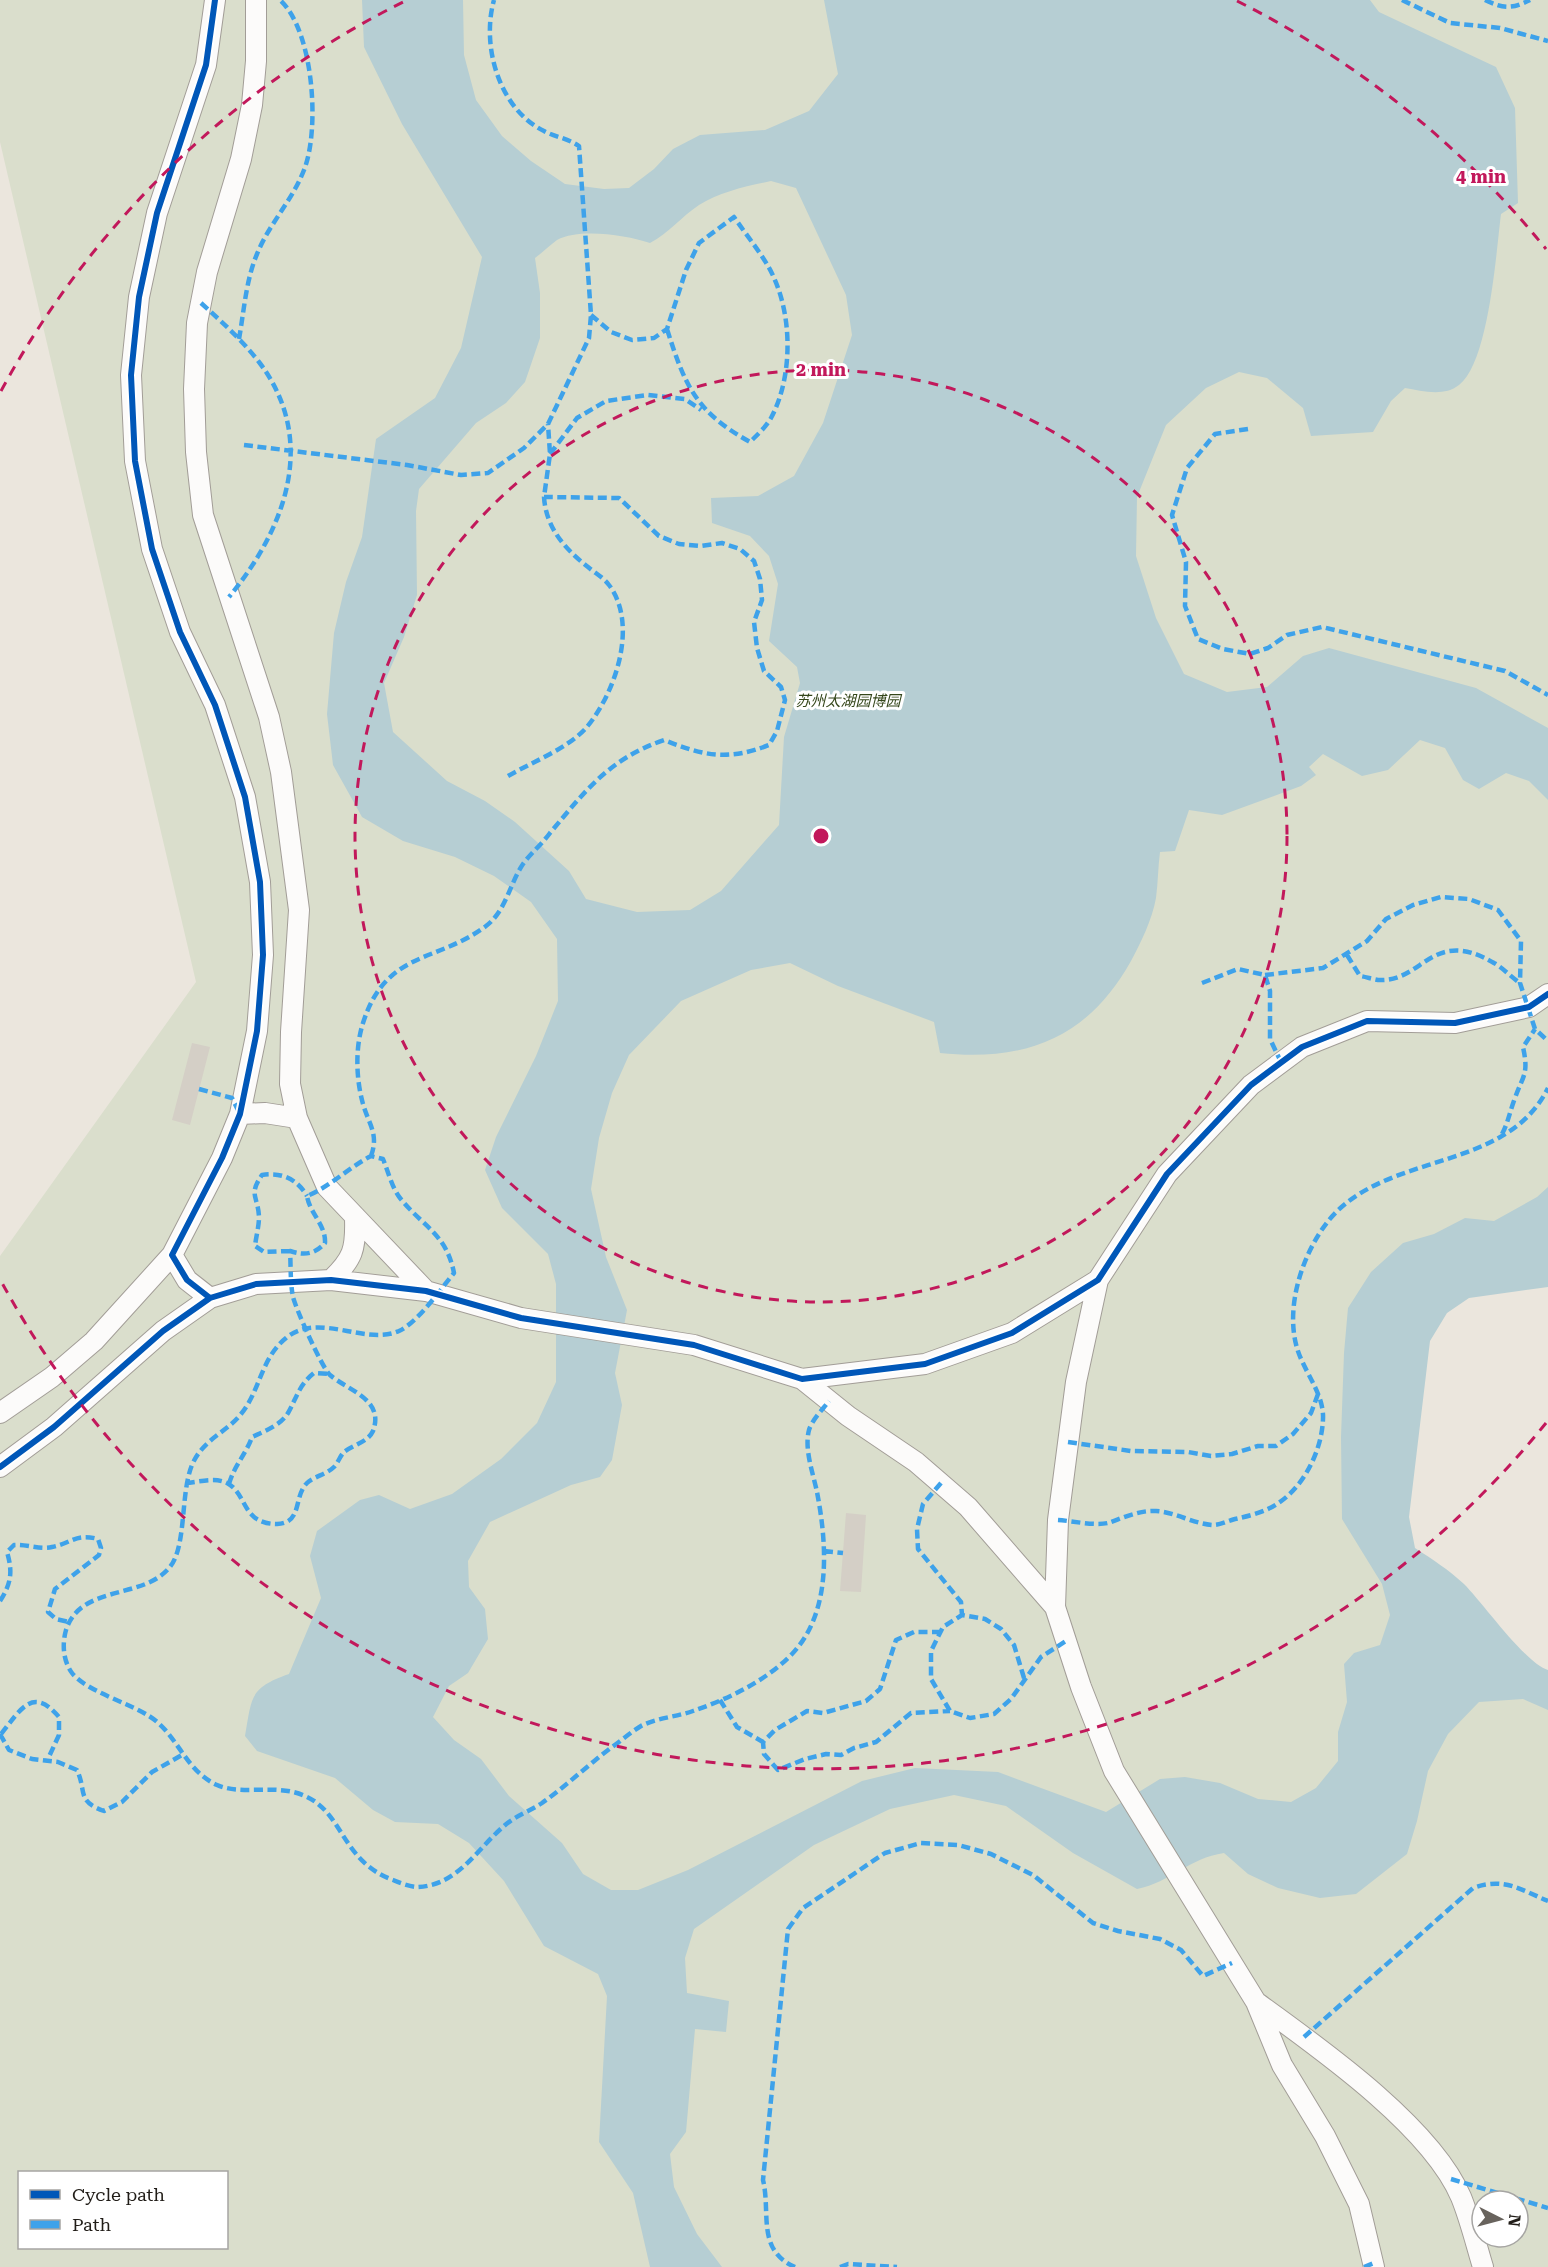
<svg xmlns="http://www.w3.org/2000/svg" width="1548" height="2267" viewBox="0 0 1548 2267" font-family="'Roboto Serif','Noto Sans SC',serif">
  <rect width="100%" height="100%" fill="#ebe6dd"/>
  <!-- green -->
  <path fill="#dadecc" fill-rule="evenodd" d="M0 0H1548V1231L1382 1305 1362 1517 1548 1685V2267H0V1256L196 982 0 142ZM20 2172H226V2248H20ZM1482 2201H1518V2237H1482Z"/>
  <!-- water -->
  <path fill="#b6ced3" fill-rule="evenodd" d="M362 0H463L464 55 476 100 502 136 531 161 565 184 604 189 629 188 654 169 673 149 700 135 765 130 809 111 838 74 824 0H1370L1379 12 1496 67 1515 108 1518 203 1501 214C1496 253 1489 362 1459 385 1444 397 1422 391 1405 388L1391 401 1373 432 1311 436 1303 408 1267 378 1239 372 1206 388 1166 425 1137 497 1136 556 1156 618 1184 674 1227 692 1267 687 1303 656 1329 648 1476 688 1548 728V800L1529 781 1506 773 1479 789 1463 780 1445 748 1420 740 1388 770 1362 776 1323 754 1309 767 1316 775 1301 786 1222 815 1189 810 1175 851 1160 852C1158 867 1158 883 1156 898 1152 920 1141 942 1131 961 1088 1038 1026 1062 940 1053L934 1022 838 986 790 963 751 970 681 1001 629 1055 612 1093 599 1138 591 1189 606 1257 627 1310 615 1373 622 1405 612 1460 600 1477 571 1485 490 1522 468 1561 469 1587 485 1609 488 1639 468 1673 449 1686 433 1717 454 1740 481 1759 509 1796 562 1843 583 1874 611 1890H638L688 1870 862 1781 915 1768 998 1772 1106 1812 1160 1779 1185 1777 1220 1783 1258 1799 1291 1802 1316 1788 1338 1761V1732L1347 1702 1344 1664 1354 1653 1380 1645 1390 1615 1382 1584 1342 1519 1341 1437 1344 1353 1348 1308 1371 1272 1403 1243 1434 1234 1465 1218 1494 1221 1537 1197 1548 1187V1287L1469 1298 1447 1313 1430 1341 1409 1517 1415 1548C1432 1559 1449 1570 1464 1584 1483 1603 1526 1664 1548 1670V1710L1523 1699 1479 1702 1448 1734 1428 1771 1417 1821 1407 1854 1356 1894 1320 1898 1278 1888 1248 1874 1224 1853C1189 1858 1171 1882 1137 1889L1073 1853 1006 1806 954 1795 890 1809 814 1845 694 1929 685 1958 687 1993 729 2001 726 2032 695 2029 686 2132 670 2154 674 2187 697 2234 722 2267H650L633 2193 599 2142 607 1996 598 1974 544 1946 504 1881 469 1843 438 1824 395 1822 373 1810 335 1778 257 1751 245 1736C252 1697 249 1688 289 1674L321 1598 310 1556 317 1531 360 1500 379 1495 410 1509 452 1494 501 1459 537 1423 556 1382V1284L548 1254 502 1208 485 1170 496 1137 536 1056 558 1001 557 939 531 902 494 876 455 857 403 841 362 817 333 765 327 714 334 633 346 582 362 537 376 439 435 398 461 348 482 257 402 124 364 47ZM771 181 796 188 846 295 852 335 823 423 794 476 758 496 711 498 712 523 750 536 769 556 778 584 769 641 797 667 800 683 784 737 779 825 721 891 690 910 637 912 586 899 569 871 515 822 485 801 447 781 393 732 384 683 404 637 417 595 416 511 419 489 476 423 506 403 525 382 540 338V293L535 258C542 253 550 245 557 240 580 228 626 235 650 243 669 233 681 217 699 205 719 192 747 186 771 181Z"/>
  <!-- building -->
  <path fill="#d4cfc6" d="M192 1043 210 1047 190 1125 172 1120Z
    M846 1513 866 1515 861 1592 840 1591Z"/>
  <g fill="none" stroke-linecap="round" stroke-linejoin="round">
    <defs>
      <path id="street" d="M256 0V61L252 105 241 159 207 272 197 323 194 389 196 452 203 515 269 717 281 772 299 910 291 1032 290 1084 297 1118
        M240 1114 265 1113 297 1118 327 1187 426 1291
        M331 1280C353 1259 356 1249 355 1219
        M1098 1280 1076 1382 1058 1520 1055 1607 1081 1687 1114 1771 1256 2002 1282 2065 1325 2136 1359 2204 1374 2267
        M210 1298 187 1280 172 1255 222 1158 240 1114 257 1031 263 955 260 882 245 797 215 705 180 632 152 549 135 461 131 375 139 297 157 213 206 65 215 0
        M802 1379 848 1416 916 1462 968 1507 1055 1607
        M0 1413 52 1377 94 1341 172 1255
        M0 1467 54 1427 163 1331 210 1298 256 1284 331 1280 426 1291 521 1318 694 1345 802 1379 925 1364 1012 1333 1098 1280 1167 1174 1251 1085 1302 1047 1367 1021 1455 1023 1529 1007 1548 994
        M1256 2002C1318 2047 1431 2126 1461 2197 1470 2219 1476 2244 1483 2267"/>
    </defs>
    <!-- street casing -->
    <use href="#street" stroke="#a29d97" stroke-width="22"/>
    <!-- street -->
    <use href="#street" stroke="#fcfbfa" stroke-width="20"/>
    <!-- quiet -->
    <path stroke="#3ea2ea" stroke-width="4.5" stroke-dasharray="9 4.5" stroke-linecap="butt" d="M1402 0 1450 23 1500 28 1548 41
      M1485 0C1504 9 1512 9 1530 0
      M201 303C222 322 242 340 259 362 319 441 285 529 229 597
      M591 315 611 332 632 340 654 338 667 329 686 270 699 243 734 217C745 233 758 249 768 266 793 309 794 375 771 418 766 427 757 435 750 442 696 412 685 386 667 329
      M239 339C244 311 246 280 257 254 269 224 292 201 304 170 320 130 314 31 280 0
      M1248 429 1215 434 1187 468 1172 515 1186 562 1185 606 1198 639 1223 649 1250 654 1268 648 1287 635 1322 627 1505 671 1548 695
      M244 445 407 465 461 475 488 473 524 448 548 424 589 338 591 315 579 146C567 138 555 137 544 131 499 109 481 46 494 0
      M550 454 577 418 606 401 648 395 685 399 701 410
      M508 776C532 762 567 749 586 728 615 694 639 625 609 585 604 578 595 573 588 567 565 549 546 528 544 497
      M1347 955 1360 976C1366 977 1372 979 1378 980 1423 983 1432 926 1494 963 1503 968 1511 977 1520 983
      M1265 975 1323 968 1367 941 1386 919 1413 905 1441 897 1469 899 1498 910 1521 941 1520 983 1535 1029 1548 1041
      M1202 983 1238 969 1265 975 1270 991V1039L1281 1062
      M199 1089 232 1098 240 1114
      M1502 1134C1508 1123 1510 1111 1515 1098 1523 1075 1529 1075 1523 1047L1535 1029
      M371 1156C379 1134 369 1125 363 1104 356 1079 355 1048 363 1023 386 950 437 963 486 926 506 911 510 883 523 864 531 853 542 844 550 833 586 790 609 759 664 740 704 756 728 761 769 745L777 731 785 700 781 687 764 671 757 648 754 622 762 600 760 579 754 561 740 549 722 543 701 546 679 544 659 536 619 498 544 497 550 454 548 424
      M290 1251 264 1252 255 1246C256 1237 259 1226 259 1217 258 1196 248 1195 262 1175 282 1172 297 1179 307 1196
      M1068 1442 1131 1451 1188 1452 1211 1456 1232 1454 1258 1446H1276L1293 1434 1311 1413 1318 1394
      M186 1483C199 1482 215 1477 227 1483 248 1494 241 1524 277 1524 303 1523 293 1497 307 1483 313 1477 327 1474 334 1467 338 1463 340 1456 344 1452 353 1445 368 1442 373 1431 385 1399 347 1390 330 1375 322 1368 296 1309 293 1297 290 1282 291 1266 290 1251 305 1256 315 1254 325 1243 326 1225 310 1214 307 1196 331 1186 348 1168 371 1156L383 1159C388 1171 392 1188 400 1198 423 1227 446 1233 454 1273 440 1290 418 1322 399 1331 365 1346 318 1311 286 1338 261 1358 260 1391 241 1414 226 1433 203 1439 192 1465 180 1494 187 1548 169 1568 142 1600 81 1584 66 1630 62 1644 63 1661 72 1673 86 1691 129 1703 149 1716 178 1734 184 1770 217 1785 242 1796 277 1783 305 1796 344 1813 341 1861 393 1880 400 1883 411 1887 418 1887 458 1885 477 1849 504 1826 515 1816 530 1811 542 1803 566 1786 588 1765 612 1747 622 1740 631 1732 641 1726 656 1718 676 1717 693 1711 728 1699 766 1681 792 1654 832 1612 827 1544 817 1492 813 1473 804 1449 809 1430 812 1420 823 1409 829 1401
      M941 1483 923 1504 917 1529 918 1549 961 1602 962 1615
      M229 1484C234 1466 246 1454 252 1437 265 1431 281 1425 288 1413 297 1397 299 1385 314 1373L329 1374
      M1058 1520C1073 1521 1094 1526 1108 1523 1123 1518 1139 1510 1156 1511 1175 1512 1194 1524 1213 1525 1220 1525 1228 1521 1235 1519 1249 1516 1265 1512 1277 1504 1304 1487 1322 1450 1323 1419 1324 1398 1310 1379 1302 1361 1281 1318 1300 1256 1329 1220 1386 1151 1506 1173 1548 1088
      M824 1551 843 1553
      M0 1601C11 1584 13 1572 7 1552L14 1545C26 1544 41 1550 52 1547 72 1543 76 1533 98 1539L101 1548 99 1555 55 1589 48 1612 56 1619 69 1622
      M941 1632H914L896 1640 880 1689 866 1701 823 1713 807 1711 775 1730 763 1742 764 1754 778 1770 805 1759 826 1754 841 1755 854 1748 876 1742 911 1713 950 1711
      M1024 1678 1014 1645 1001 1629 985 1619 962 1615 943 1627 931 1651V1679L950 1711 970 1718 994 1714 1011 1699 1041 1657 1066 1641
      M720 1700 737 1727 763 1742
      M0 1734 9 1750 32 1759 58 1762 77 1770C87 1792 76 1801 104 1811L122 1802 152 1772 182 1755
      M1 1734C20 1711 32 1685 59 1717V1735L47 1761
      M1304 2037 1473 1888C1504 1877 1519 1889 1548 1901
      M1451 2179 1548 2208
      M795 2267C756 2250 771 2213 763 2180L788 1929 803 1908 885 1853 921 1843 958 1845 991 1854 1033 1875 1093 1923 1118 1931 1160 1939 1181 1950 1203 1976 1232 1963
      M840 2267 848 2264 897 2267
      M1364 2267 1374 2263"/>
    <defs>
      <path id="cycleway" d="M210 1298 187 1280 172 1255 222 1158 240 1114 257 1031 263 955 260 882 245 797 215 705 180 632 152 549 135 461 131 375 139 297 157 213 206 65 215 0
        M0 1467 54 1427 163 1331 210 1298 256 1284 331 1280 426 1291 521 1318 694 1345 802 1379 925 1364 1012 1333 1098 1280 1167 1174 1251 1085 1302 1047 1367 1021 1455 1023 1529 1007 1548 994"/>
    </defs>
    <!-- cycleway casing -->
    <use href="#cycleway" stroke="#fff" stroke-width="10"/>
    <!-- cycleway -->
    <use href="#cycleway" stroke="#0057b8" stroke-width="6"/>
  </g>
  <!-- distance rings -->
  <g fill="none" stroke="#c2185b" stroke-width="3" stroke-dasharray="10 8">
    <circle cx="821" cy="836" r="466"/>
    <path d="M1546 1423A933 933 0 0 1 1 1281M1 391A933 933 0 0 1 405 1M1237 1A933 933 0 0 1 1546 249"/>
  </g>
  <g text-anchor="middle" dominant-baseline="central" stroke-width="6" stroke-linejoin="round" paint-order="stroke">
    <!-- park labels -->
    <g font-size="15" font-style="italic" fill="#34461a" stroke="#fff">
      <text x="848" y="701">苏州太湖园博园</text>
    </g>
  </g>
  <circle cx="821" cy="836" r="9" fill="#c2185b" stroke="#fff" stroke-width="3"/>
  <g font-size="18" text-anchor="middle" font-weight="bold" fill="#c2185b" stroke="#fff" stroke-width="6" stroke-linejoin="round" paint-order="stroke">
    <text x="1481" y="183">4 min</text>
    <text x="821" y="376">2 min</text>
  </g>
  <!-- legend -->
  <rect x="18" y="2171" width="210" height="78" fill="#ffffff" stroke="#a6a5a3" stroke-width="1.5"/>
  <rect x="30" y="2190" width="30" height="9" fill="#0057b8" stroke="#a6a5a3" stroke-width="1.5"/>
  <text x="72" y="2201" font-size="18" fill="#211d18">Cycle path</text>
  <rect x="30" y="2220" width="30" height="9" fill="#3ea2ea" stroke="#a6a5a3" stroke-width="1.5"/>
  <text x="72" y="2231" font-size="18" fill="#211d18">Path</text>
  <!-- north arrow -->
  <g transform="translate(1500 2219) rotate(96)"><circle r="28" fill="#ffffff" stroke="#a6a5a3" stroke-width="1.5"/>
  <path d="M0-4.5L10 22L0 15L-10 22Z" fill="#68635d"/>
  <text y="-9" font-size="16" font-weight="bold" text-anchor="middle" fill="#211d18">N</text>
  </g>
</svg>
